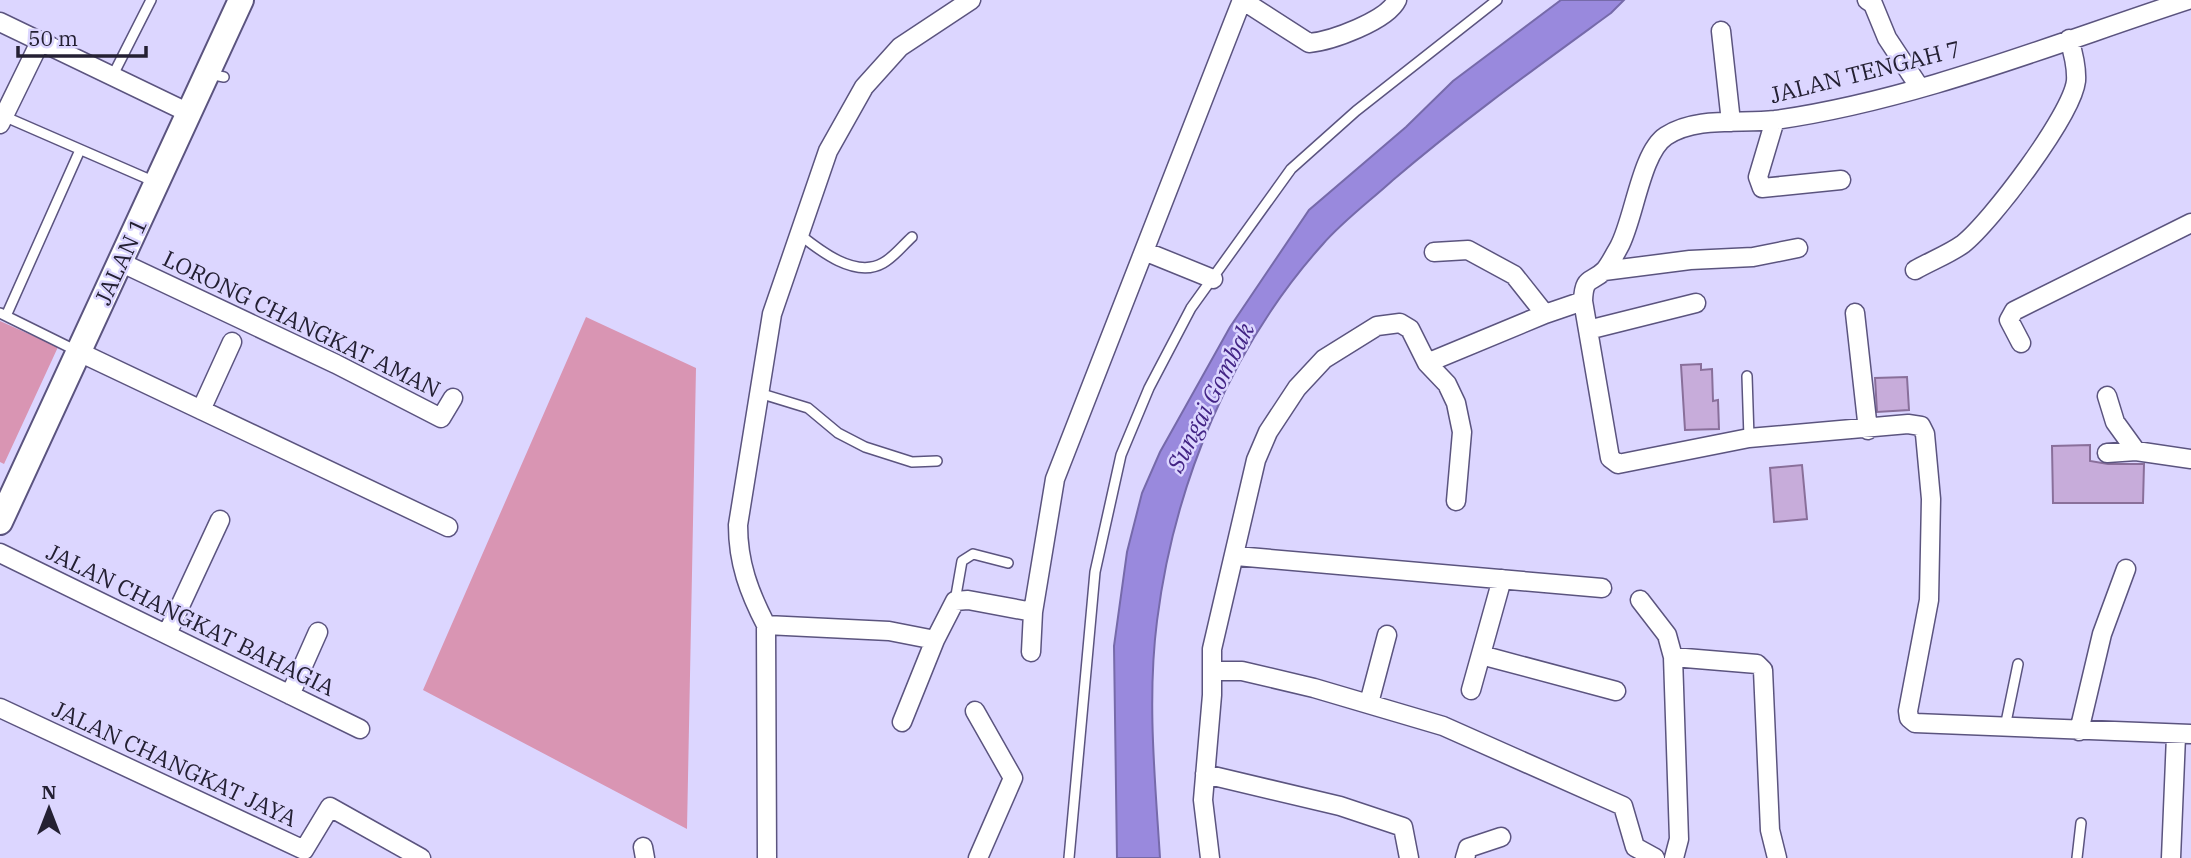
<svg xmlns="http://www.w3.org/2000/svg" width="2191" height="858" viewBox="0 0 2191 858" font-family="'IBM Plex Serif',serif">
  <rect width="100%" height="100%" fill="#dcd6ff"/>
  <!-- green -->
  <path fill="#d995b3" d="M586 317 696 368 687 829 423 690Z
    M0 321 58 347 4 464 0 462Z"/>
  <!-- water -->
  <path fill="#9989dd" stroke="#766aaa" stroke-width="2" d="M1561 0H1624L1611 13C1537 67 1463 120 1393 180 1370 201 1343 221 1323 244 1231 346 1174 485 1157 621 1147 699 1155 779 1160 858H1117L1114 646 1127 552 1142 493 1160 452 1230 327 1309 210 1406 127 1453 81Z"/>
  <!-- building -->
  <path fill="#c7acda" stroke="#896f9a" stroke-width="2" d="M1701 364V370L1712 369 1713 401 1718 400 1719 429 1685 430 1681 365Z
    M1907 377 1909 410 1877 412 1875 378Z
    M2090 445V461L2108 464H2144L2143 503H2053L2052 446Z
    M1802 465 1807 519 1774 522 1770 468Z"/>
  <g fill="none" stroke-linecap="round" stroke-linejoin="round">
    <defs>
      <path id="lane" d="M209 74 224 77
        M113 75 151 0
        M1 115 155 182
        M799 234C819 250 855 279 883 263 894 257 903 245 912 237
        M0 313 77 351
        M6 316 80 150
        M1747 376 1749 438
        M759 393 808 408 838 433 865 447 912 462 937 461
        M955 601 962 561 973 554 1008 563
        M2005 727 2018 664
        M1069 858 1095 572 1121 455 1149 388 1191 308 1291 169 1356 111 1497 0
        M2077 858 2081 823"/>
      <path id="street" d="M1242 0 1309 43C1331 41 1387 21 1397 0
        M1867 0 1873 4 1887 38 1920 88
        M2188 0C2053 44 1916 100 1775 120 1741 124 1696 116 1666 136 1641 152 1634 220 1619 247 1615 254 1610 264 1605 270 1591 284 1584 275 1583 301L1610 458 1618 464 1749 438 1908 424 1921 426 1925 434 1931 499 1929 600 1908 711 1909 718 1915 723 2191 734
        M0 22 189 113
        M1721 31 1731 122
        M1775 120 1758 177 1762 188 1841 180
        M0 124 40 42
        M1144 251 1213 279
        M1434 252 1468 250 1514 275 1545 314 1583 301
        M120 262 336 364 441 418 453 398
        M1915 270C1931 261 1949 254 1963 244 1991 222 2072 115 2076 81 2077 66 2073 52 2069 39
        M1604 271 1690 260 1753 257 1798 248
        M1855 313 1868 430
        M1588 330 1696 303
        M2021 343 2009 320 2014 311 2191 223
        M79 352 448 527
        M1427 363 1545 314
        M2107 396 2115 422 2136 451
        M201 410 232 342
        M2107 453 2136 451 2191 459
        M0 553 360 729
        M1236 556 1602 588
        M1640 600 1667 635 1673 657 1679 839 1674 858
        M766 625 889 631 935 640 902 722
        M167 634 220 520
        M935 640 955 601 968 600 1033 612
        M1031 652 1033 612 1055 479 1242 0
        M1481 655 1616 691
        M1673 657 1757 664 1763 670 1770 830 1777 858
        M1212 671H1242L1314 688 1443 726 1623 806 1635 847 1655 858
        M1471 690 1502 579
        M290 695 318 632
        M1369 703 1387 635
        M0 708 304 850
        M975 711 1013 778 978 858
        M2079 731 2102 634 2126 569
        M1205 774 1340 806 1403 827 1409 858
        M643 847 645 858
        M304 850 330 807 421 858
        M767 858 766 625C749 592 738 563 738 525L772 314 828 151 864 87 900 47 971 0
        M1210 858 1203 800 1212 695V649L1256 460 1268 432 1297 388 1324 359 1377 326 1400 323 1410 329 1427 363 1447 384 1456 403 1462 432 1456 501
        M1465 858 1468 848 1501 837
        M2171 858 2176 736"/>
      <path id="secondary" d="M0 522 241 0"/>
    </defs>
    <!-- lane casing -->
    <use href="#lane" stroke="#5b547f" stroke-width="12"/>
    <!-- street casing -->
    <use href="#street" stroke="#5b547f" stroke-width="21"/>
    <!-- secondary casing -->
    <use href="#secondary" stroke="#5b547f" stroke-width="28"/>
    <!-- lane -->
    <use href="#lane" stroke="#fff" stroke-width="9"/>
    <!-- street -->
    <use href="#street" stroke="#fff" stroke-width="18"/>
    <!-- secondary -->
    <use href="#secondary" stroke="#fff" stroke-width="24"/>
  </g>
  <g text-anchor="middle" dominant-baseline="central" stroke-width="5" stroke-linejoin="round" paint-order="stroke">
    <!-- street labels -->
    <g font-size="23" fill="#242033" stroke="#dcd6ff">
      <text transform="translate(1865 71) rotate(-14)">JALAN TENGAH 7</text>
      <text transform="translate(120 261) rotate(-65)">JALAN 1</text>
      <text transform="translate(302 323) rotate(26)">LORONG CHANGKAT AMAN</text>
      <text transform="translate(191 619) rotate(26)">JALAN CHANGKAT BAHAGIA</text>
      <text transform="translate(175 763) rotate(25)">JALAN CHANGKAT JAYA</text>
    </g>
    <!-- water labels -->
    <g font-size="24" font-style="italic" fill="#432485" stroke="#dcd6ff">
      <text transform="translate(1210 397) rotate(-63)">Sungai Gombak</text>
    </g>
  </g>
  <!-- north arrow -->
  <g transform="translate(49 809)" stroke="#dcd6ff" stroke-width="5" paint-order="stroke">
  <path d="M0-5L12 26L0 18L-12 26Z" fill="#242033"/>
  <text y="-10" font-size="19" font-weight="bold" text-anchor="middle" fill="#242033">N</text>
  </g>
  <!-- scale -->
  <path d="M18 46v10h128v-10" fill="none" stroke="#242033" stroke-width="3.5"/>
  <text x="28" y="46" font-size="21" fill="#242033" stroke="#dcd6ff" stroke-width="5" paint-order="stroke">50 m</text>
</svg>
